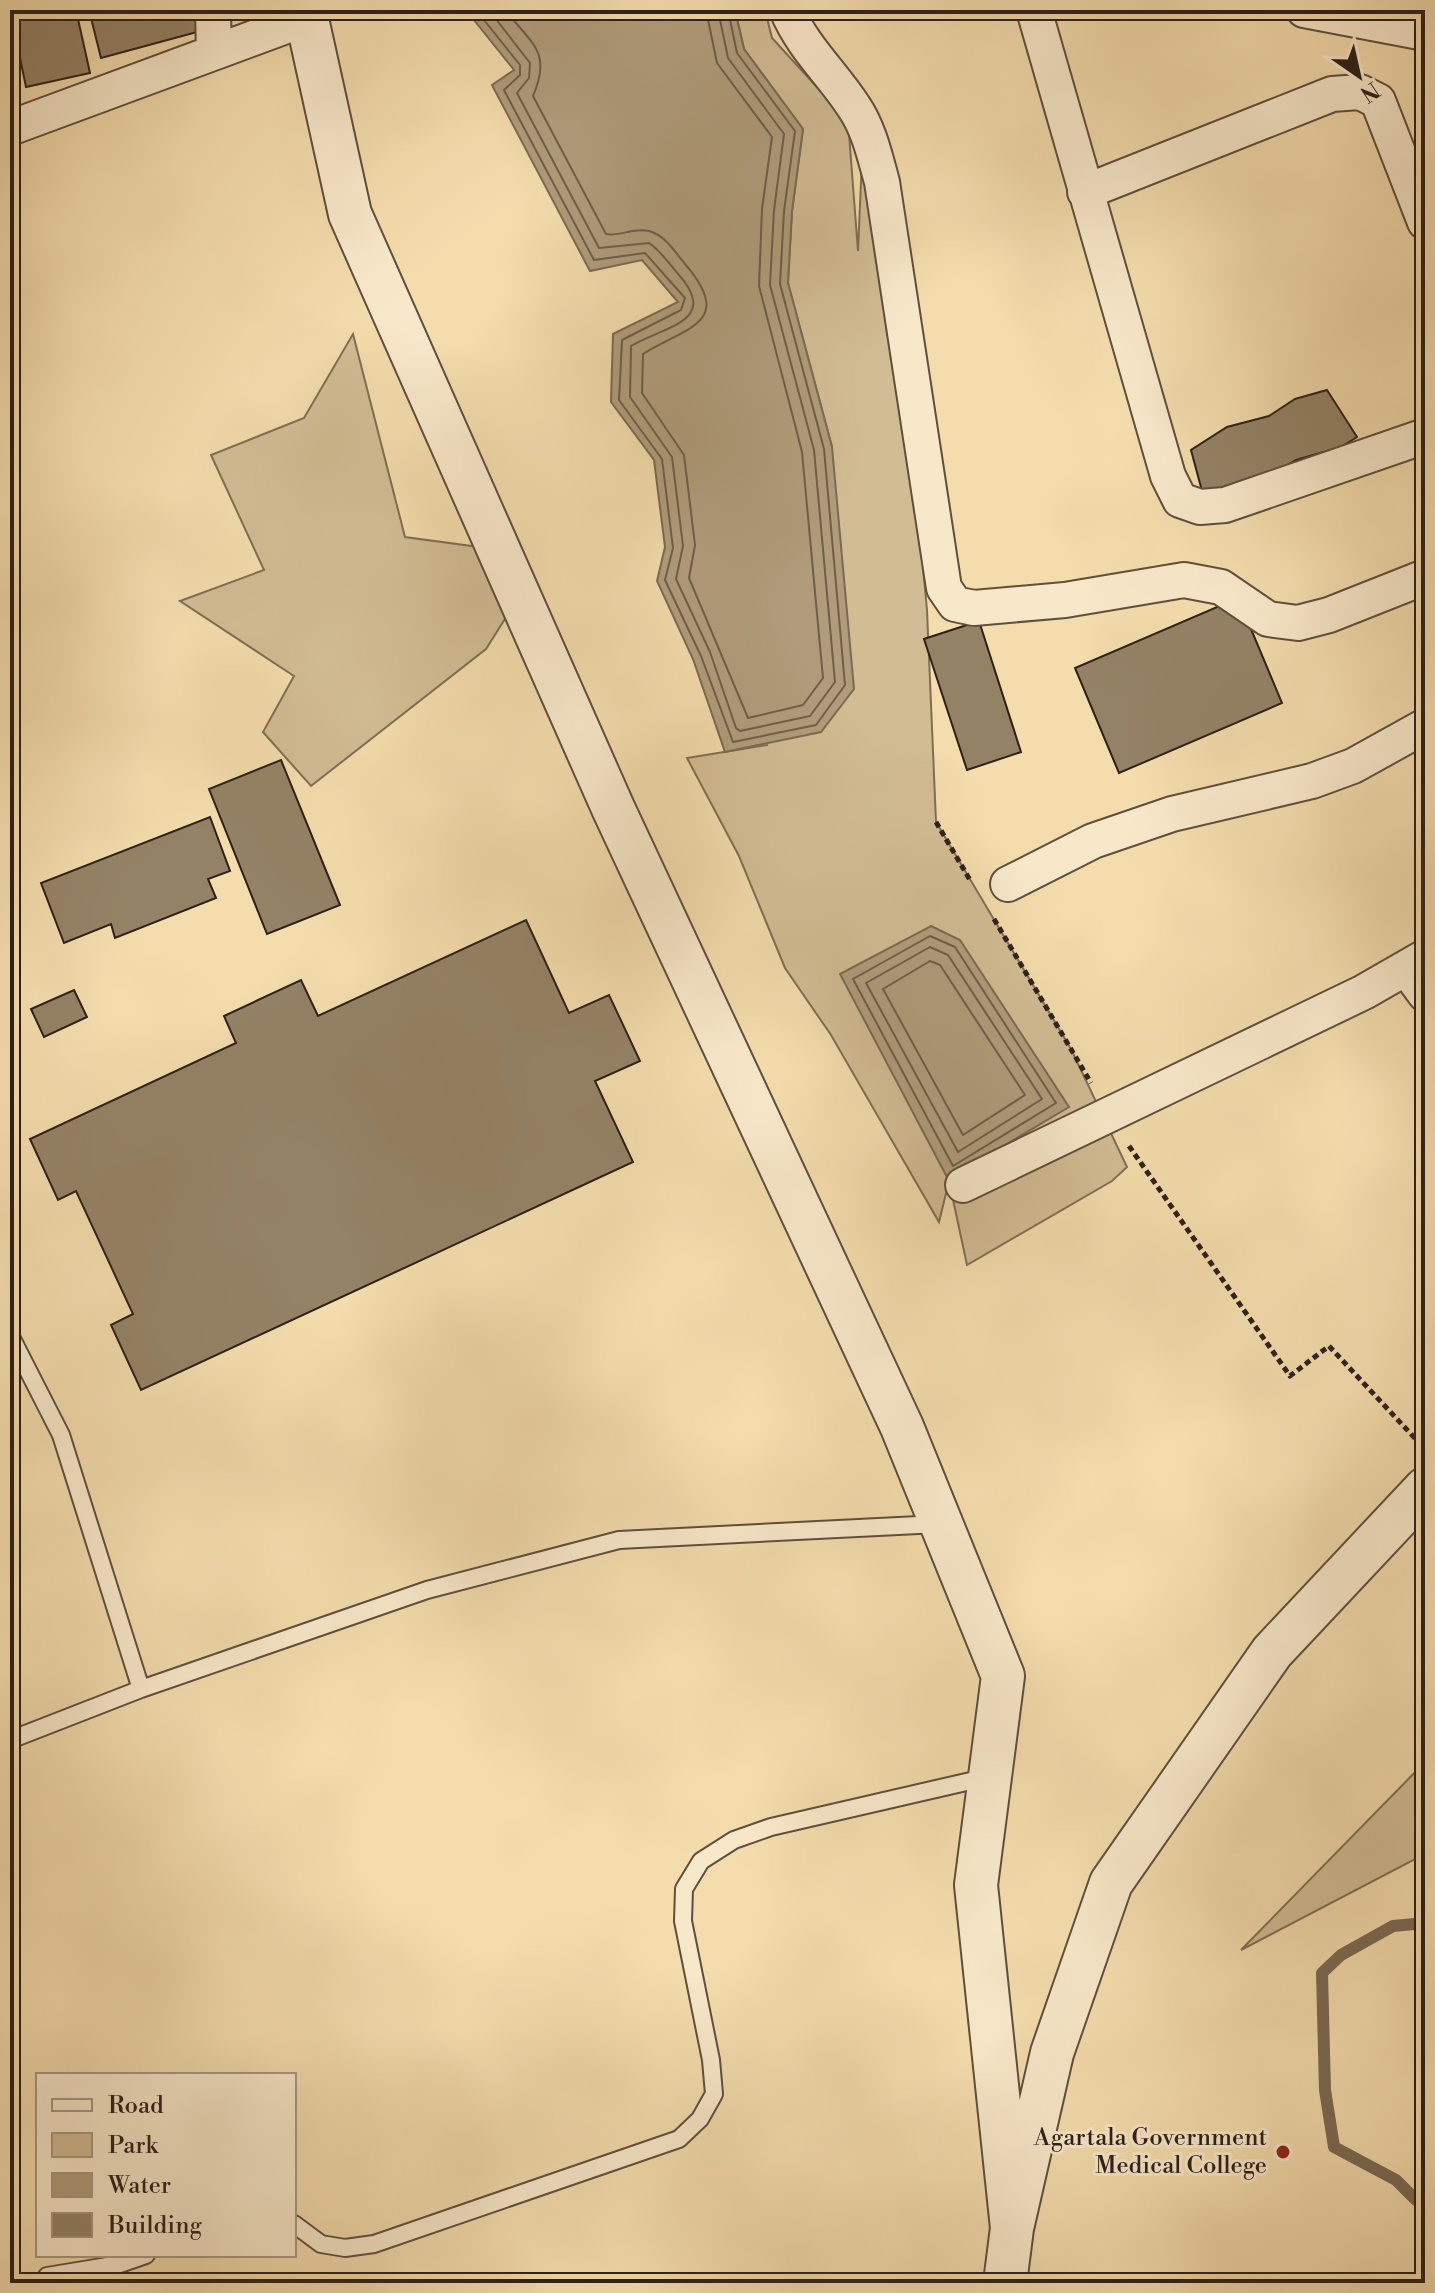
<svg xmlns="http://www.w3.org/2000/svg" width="1435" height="2293" viewBox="0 0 1435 2293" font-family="'Libre Bodoni',serif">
  <rect width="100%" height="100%" fill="#f4dcad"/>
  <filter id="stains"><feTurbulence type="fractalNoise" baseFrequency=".0025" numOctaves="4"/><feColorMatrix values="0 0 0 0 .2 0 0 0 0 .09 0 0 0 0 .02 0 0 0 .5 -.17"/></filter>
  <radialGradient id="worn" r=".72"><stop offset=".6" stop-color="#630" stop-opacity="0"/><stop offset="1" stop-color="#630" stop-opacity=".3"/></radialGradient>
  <!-- green -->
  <path fill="#d2bc94" stroke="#7f6e56" stroke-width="2" fill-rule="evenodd" d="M735 10H765L772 38 848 121 858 251 862 159 908 403 927 610 936 822 1071 1049 1127 1167 1112 1181 967 1265 949 1181 939 1222 831 1035 785 968 739 856 687 758 767 745 832 447 788 283 792 211 803 129 744 49ZM931 926 949 1179 895 1076Z
    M353 334 405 537 501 550 510 611 486 649 311 786 263 732 294 676 180 601 264 570 211 455 304 418Z
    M1425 1762V1854L1241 1950Z"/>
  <!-- water -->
  <path fill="#b09c7b" stroke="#7b6a54" stroke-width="2" d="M466 10H735L744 49 803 129 792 211 788 283 832 447 854 689 821 732 725 752 693 659 657 581 665 547 654 460 611 402 613 334 678 302 642 260 590 271 492 85 514 70Z
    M931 926 960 940 1069 1107 948 1179 840 974Z"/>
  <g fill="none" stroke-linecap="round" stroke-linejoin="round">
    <!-- shore -->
    <path stroke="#6e5e4a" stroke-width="2" d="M476 10 520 65V75L504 90 594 260 645 253 685 298 681 310 622 340 619 400 662 459 673 548 665 580 701 656 733 742 816 725 845 685 824 449 780 284 784 211 795 131 737 53 728 10
      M489 10 530 63 529 78 517 93 599 248 649 243C661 251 670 265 679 275 720 322 664 326 631 346L630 397 672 457 683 546 676 579 710 652 736 728 740 731 810 716 835 682 814 450 770 285 774 210 784 134 728 58 718 10
      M505 10C532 44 552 52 533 96L606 234C619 237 634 227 649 231 665 235 675 252 685 264 736 323 686 327 643 354L642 393 684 455 695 545 689 578 748 718 803 705 823 678 802 452 759 286 762 209 772 137 717 63 706 10
      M930 936 955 947 1056 1103 953 1166 853 979Z
      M930 947 948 955 1042 1099 958 1152 866 983Z
      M930 961 940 965 1025 1095 963 1135 883 989Z"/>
    <!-- stream -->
    <path stroke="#7b6a54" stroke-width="12" d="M1425 1923 1393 1926 1341 1955 1322 1973 1325 2090 1334 2147 1396 2180 1416 2200 1425 2204"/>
  </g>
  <!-- building -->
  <path fill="#948266" stroke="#2c2019" stroke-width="2" d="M10 10H76L90 73 26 87Z
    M89 10H203L208 29 101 58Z
    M1327 390 1357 437 1341 447 1296 460 1249 489 1202 491 1191 450 1227 427 1269 416 1295 399Z
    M1238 598 1282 703 1119 773 1075 668Z
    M979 621 1021 752 967 770 924 639Z
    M281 760 340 905 267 934 209 789Z
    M210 817 230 871 208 879 216 898 115 938 111 924 64 943 41 883Z
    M526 920 569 1013 609 995 640 1061 595 1081 633 1162 141 1390 111 1325 133 1314 76 1191 58 1200 30 1139 236 1043 224 1016 301 980 318 1016Z
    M74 990 87 1017 44 1037 31 1009Z"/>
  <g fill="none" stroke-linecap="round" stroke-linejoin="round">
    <defs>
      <path id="service" d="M10 1335 61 1435 141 1689
        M10 1740 141 1689 427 1590 619 1540 939 1524
        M294 2224 321 2244 345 2248 374 2244 679 2139 700 2119 714 2094 711 2060 683 1921 684 1889 701 1861 734 1840 771 1827 988 1777
        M47 2276 120 2264 146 2255"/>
      <path id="minor" d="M213 10 214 52
        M787 10C803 48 832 73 854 107 869 129 875 157 882 182L944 588 955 604 974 608 1065 600 1184 580 1221 587 1268 619 1298 623 1329 615 1425 577
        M1034 10 1168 476 1180 500 1200 507 1225 505 1425 436
        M1304 10 1425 33
        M10 128 305 19
        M1085 192 1332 94 1360 92 1378 101 1425 222
        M1008 884 1093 841 1172 814 1312 781 1353 766 1425 726
        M1406 968 1425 994
        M963 1185 1364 992 1425 957"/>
      <path id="tertiary" d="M305 10 350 214 613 808 902 1427 1003 1676 976 1885 1012 2228
        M1005 2283 1012 2228 1052 2053 1111 1883 1272 1652 1425 1489"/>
    </defs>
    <!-- service casing -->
    <use href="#service" stroke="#5e4f3e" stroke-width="20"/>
    <!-- minor casing -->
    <use href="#minor" stroke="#5e4f3e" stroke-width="38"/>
    <!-- tertiary casing -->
    <use href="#tertiary" stroke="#5e4f3e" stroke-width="46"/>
    <!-- path -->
    <path stroke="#2c2019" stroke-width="5" stroke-dasharray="6 4" stroke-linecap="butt" d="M936 822 970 880
      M994 919 1091 1083
      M1129 1146 1290 1376 1329 1346 1424 1448"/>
    <!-- service -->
    <use href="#service" stroke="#f8e8ca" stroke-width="16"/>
    <!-- minor -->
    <use href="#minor" stroke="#f8e8ca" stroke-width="34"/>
    <!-- tertiary -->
    <use href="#tertiary" stroke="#f8e8ca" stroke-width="42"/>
  </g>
  <!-- markers -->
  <circle fill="#8f2418" stroke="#f8e8ca" stroke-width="3" cx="1283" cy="2152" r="8"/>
  <g text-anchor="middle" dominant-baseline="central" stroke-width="6" stroke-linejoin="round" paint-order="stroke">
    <!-- poi labels -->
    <g font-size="24" fill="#2c2019" stroke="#f8e8ca" text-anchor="end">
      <text x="1267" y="2138">Agartala Government<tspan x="1267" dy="28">Medical College</tspan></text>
    </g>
  </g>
  <!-- margin -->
  <rect width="1435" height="2293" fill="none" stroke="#f4dcad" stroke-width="40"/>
  <rect x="12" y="12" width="1411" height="2269" fill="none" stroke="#2c2019" stroke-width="4"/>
  <rect x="20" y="20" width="1395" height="2253" fill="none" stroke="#2c2019" stroke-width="2"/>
  <!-- legend -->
  <rect x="36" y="2073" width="260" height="184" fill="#f8e8ca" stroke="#a69883" stroke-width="2"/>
  <rect x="52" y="2099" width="40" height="12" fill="#f8e8ca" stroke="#a69883" stroke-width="2"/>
  <text x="108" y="2113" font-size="24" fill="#2c2019">Road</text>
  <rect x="52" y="2133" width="40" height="24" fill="#d2bc94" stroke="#a69883" stroke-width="2"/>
  <text x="108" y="2153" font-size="24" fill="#2c2019">Park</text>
  <rect x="52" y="2173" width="40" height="24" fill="#b09c7b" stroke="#a69883" stroke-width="2"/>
  <text x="108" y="2193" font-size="24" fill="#2c2019">Water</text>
  <rect x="52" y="2213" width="40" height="24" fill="#948266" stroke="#a69883" stroke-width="2"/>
  <text x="108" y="2233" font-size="24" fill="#2c2019">Building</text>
  <!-- north arrow -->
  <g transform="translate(1359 76) rotate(146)" stroke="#f8e8ca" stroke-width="6" paint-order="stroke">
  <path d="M0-6L14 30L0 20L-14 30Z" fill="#2c2019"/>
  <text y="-12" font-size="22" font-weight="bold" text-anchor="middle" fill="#2c2019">N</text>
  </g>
  <rect width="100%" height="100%" filter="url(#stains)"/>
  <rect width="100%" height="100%" fill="url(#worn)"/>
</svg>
